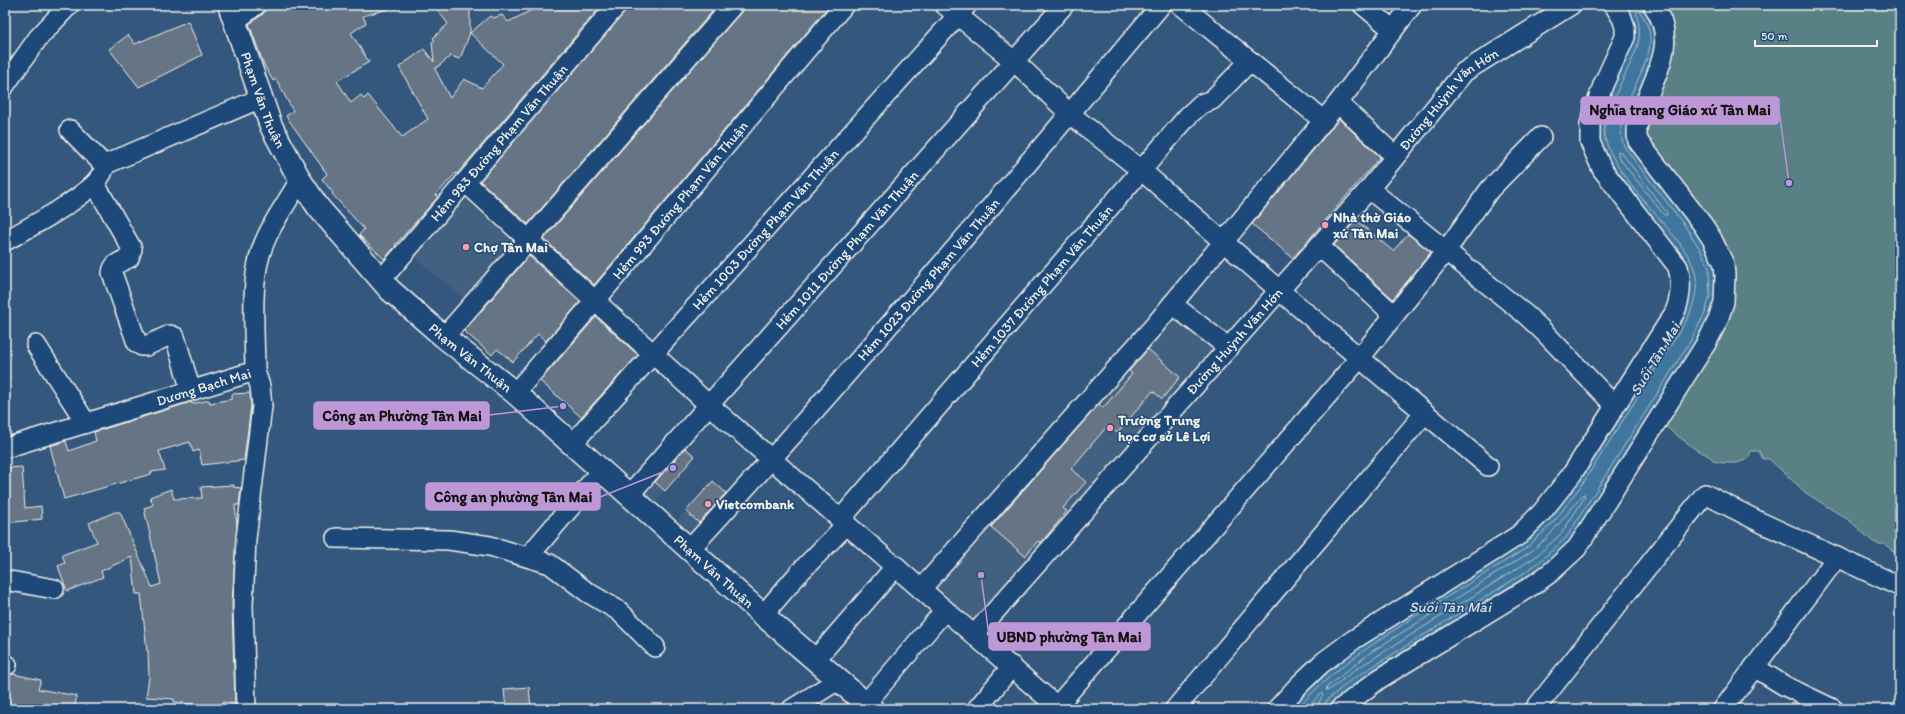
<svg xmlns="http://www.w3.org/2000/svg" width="1905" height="714" viewBox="0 0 1905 714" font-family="Itim,sans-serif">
  <rect width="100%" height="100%" fill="#34577d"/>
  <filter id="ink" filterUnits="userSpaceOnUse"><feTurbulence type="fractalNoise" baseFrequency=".025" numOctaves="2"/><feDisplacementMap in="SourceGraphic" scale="8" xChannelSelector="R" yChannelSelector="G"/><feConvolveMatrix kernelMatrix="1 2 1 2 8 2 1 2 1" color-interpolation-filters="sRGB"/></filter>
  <g filter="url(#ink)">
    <!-- built -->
    <path fill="#43607f" d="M466 192 520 239 466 301 412 255Z
      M1172 312 1220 349 977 626 931 586Z
      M681 445 695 456 654 504 640 492Z
      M713 481 730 496 692 538 675 523Z"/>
    <!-- green -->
    <path fill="#598085" stroke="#a6b8b6" d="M1660 5H1900V556L1884 544H1878L1872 541 1850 521 1806 493 1769 459H1763L1759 451H1751L1748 459 1737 463H1723L1714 461 1709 456 1695 449 1662 424 1718 333 1644 139Z"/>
    <!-- water -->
    <path fill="#41769e" stroke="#89a7bc" d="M1621 5H1646L1660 35 1632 119 1692 220 1719 274 1713 317 1594 512 1560 557 1331 709H1285L1329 665 1520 541 1686 294 1605 165 1596 140 1609 88Z"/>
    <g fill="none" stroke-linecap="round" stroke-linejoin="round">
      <!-- shore -->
      <path stroke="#acc0ca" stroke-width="1" d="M1618 151 1621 152 1667 213V215H1664L1619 158Z
        M1584 494 1585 497 1561 534 1534 558 1358 668 1329 690H1326L1327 687 1371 652 1529 553 1547 538Z
        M1297 709C1329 672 1370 646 1411 619 1449 596 1487 572 1525 549L1553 523 1583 483 1688 318C1693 306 1698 290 1696 277 1693 257 1677 240 1665 225 1643 199 1616 172 1605 139 1602 130 1606 121 1609 113 1613 101 1617 90 1623 79 1634 55 1645 40 1636 13L1639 11C1677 56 1603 103 1625 148L1685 226 1700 249 1709 267 1710 296 1705 313 1691 340 1566 538 1538 563 1521 575 1351 680 1326 701 1324 709
        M1305 709 1322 693 1323 695 1319 702 1318 709"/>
    </g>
    <!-- building -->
    <path fill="#657585" stroke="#f4f1e8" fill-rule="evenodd" d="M268 5H388V9L363 16 366 23 351 33 369 62 337 81 351 103 361 95 364 99 368 95 402 137 428 119 399 67 424 49 434 62 432 42 435 40 433 38 448 24 434 5H470V33L490 16 493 18 502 15 508 22 542 5H602L457 174 456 173 436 195 438 197 395 245 396 246 384 259 359 235 364 229 332 194 333 193 322 179 327 174 286 116 293 111 276 79 273 81 264 65 249 24 263 14ZM470 33 503 64 482 88 464 79 450 98 435 69 451 56 460 59Z
      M628 5H718L528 224 480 181 625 12Z
      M744 5H830L594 285 544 239 741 12Z
      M188 21 202 55 139 87 109 49 128 35 135 44Z
      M1339 119 1380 157 1293 258 1252 224Z
      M1356 220 1393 251 1408 234 1431 252 1393 299 1334 245Z
      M529 256 580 302 546 341 538 334 513 362 497 349 492 355 464 331Z
      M596 317 638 355 581 417 540 381Z
      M1148 349 1180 377 1162 399 1153 391 1117 433 1108 425 1071 469 1086 482 1063 508 1067 511 1041 543 1038 541 1025 556 991 527 1099 404 1103 408 1132 374 1129 371Z
      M250 393 251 406 244 460 202 465 199 450 193 452 190 442 159 451 165 470 151 472V474L64 499 50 446 66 441 69 451 96 441 94 432 191 402 192 404 209 400 210 403 232 399V394Z
      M685 448 695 456 665 491 655 482Z
      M22 467 25 508 41 506 42 519 5 523V468Z
      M713 481 726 493 699 523 686 511Z
      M234 485 233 487 241 488 239 505H235L237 525 232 604 235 704 223 702 222 707 174 702V699L146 697 149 677 148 651H147L141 594H136L132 557 101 571 103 577 67 591 58 566 65 563 62 555 97 542 89 523 115 512H120L152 587 161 584 144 508 153 505 150 497 171 489 174 499 202 498 201 487Z
      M13 674 41 680 38 689 77 696 74 709H5V676Z
      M529 687 531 709H506L504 689Z"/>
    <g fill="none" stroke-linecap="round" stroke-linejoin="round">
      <defs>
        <g id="minor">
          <path d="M945 5 1014 61 1070 114 1142 171 1280 291 1488 466"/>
          <path d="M1181 5 1324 121"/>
          <path d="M1363 5 1393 30"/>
          <path d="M235 21 256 5"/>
          <path d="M5 85 38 38 69 5"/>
          <path d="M1338 103 1395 156"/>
          <path d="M104 165 261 98"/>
          <path d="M465 182 709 405 945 610"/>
          <path d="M95 184 132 249 129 258C121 262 113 263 112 273L137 343 142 346H146L170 335 175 337 191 391"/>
          <path d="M1369 189 1526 315 1542 330 1615 406"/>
          <path d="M5 241C24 230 107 188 104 165L70 130"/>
          <path d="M1319 246 1394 315"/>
          <path id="s1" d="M381 280 617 5"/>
          <path d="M1172 304 1229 348"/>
          <path d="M444 337 733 5"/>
          <path d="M36 345 86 423"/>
          <path id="s2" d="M515 393 595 301 844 5"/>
          <path id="s3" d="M572 444 967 5"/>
          <path id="s4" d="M5 448 255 371C255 337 250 288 260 255 267 229 287 203 300 180"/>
          <path id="s5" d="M629 495 1064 5"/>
          <path id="s6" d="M840 520 1188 116 1201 104 1212 100 1250 61"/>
          <path d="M336 538 449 540 490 546 550 564 587 592 619 611 655 647"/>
          <path id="s7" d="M690 549C852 372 1007 189 1161 5"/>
          <path d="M528 557 602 470"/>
          <path d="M5 580 54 589"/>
          <path d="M921 589 1155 325 1338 103 1412 5"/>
          <path d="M763 615 799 573 846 525"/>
          <path d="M974 635 1060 709"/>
          <path d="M815 660 896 566"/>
          <path d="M5 665H7"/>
          <path d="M1754 667 1785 686 1833 709"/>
          <path id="s8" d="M866 703 945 610 974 635 1369 189 1464 72 1571 5"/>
          <path d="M1057 706 1359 359 1445 252 1490 189 1541 137"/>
          <path d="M246 709 243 605 246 539 262 406 260 386 255 371"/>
          <path d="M792 709 838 680"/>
          <path d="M977 709 1012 666"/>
          <path d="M1175 709 1424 414"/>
          <path d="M1277 709 1299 685 1322 663 1353 640 1519 535 1542 512 1572 474 1675 312C1681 297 1682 283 1678 267L1602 169 1590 142V124L1603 85 1625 37V27L1622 18 1614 5"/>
          <path d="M1340 709 1379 679 1533 585 1550 573 1577 548 1707 342 1718 320 1724 302 1725 275 1724 264 1712 239 1703 225 1638 141C1635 128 1639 118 1644 106 1657 71 1678 40 1653 5"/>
          <path d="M1535 709 1705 494 1762 523 1897 585"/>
          <path d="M1723 709 1837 557"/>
        </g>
        <g id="major">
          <path id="s9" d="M229 5 271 126 300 180 318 207 390 290 444 337 515 393 763 615 872 709"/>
        </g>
      </defs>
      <!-- minor casing -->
      <use href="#minor" stroke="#f4f1e8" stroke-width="22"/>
      <!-- major casing -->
      <use href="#major" stroke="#f4f1e8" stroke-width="25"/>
      <!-- minor -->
      <use href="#minor" stroke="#1f4a7a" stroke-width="19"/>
      <!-- major -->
      <use href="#major" stroke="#1f4a7a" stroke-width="22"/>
    </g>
  </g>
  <!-- markers -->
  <g fill="#ff9aa2" stroke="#1f4a7a" stroke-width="1.5">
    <circle cx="1325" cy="225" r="4"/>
    <circle cx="466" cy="247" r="4"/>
    <circle cx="1110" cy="428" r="4"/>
    <circle cx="708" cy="504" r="4"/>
  </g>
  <g text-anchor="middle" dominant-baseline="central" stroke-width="3" stroke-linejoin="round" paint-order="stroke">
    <!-- street labels -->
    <g font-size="14" fill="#f4f1e8" stroke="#1f4a7a">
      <text stroke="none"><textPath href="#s9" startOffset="101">Phạm Văn Thuận</textPath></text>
      <text stroke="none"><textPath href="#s8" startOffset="877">Đường Huỳnh Văn Hớn</textPath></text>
      <text stroke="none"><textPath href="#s1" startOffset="181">Hẻm 983 Đường Phạm Văn Thuận</textPath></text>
      <text stroke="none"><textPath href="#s2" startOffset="254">Hẻm 993 Đường Phạm Văn Thuận</textPath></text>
      <text stroke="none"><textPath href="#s3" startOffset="289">Hẻm 1003 Đường Phạm Văn Thuận</textPath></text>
      <text stroke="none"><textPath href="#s5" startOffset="328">Hẻm 1011 Đường Phạm Văn Thuận</textPath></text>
      <text stroke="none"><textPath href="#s7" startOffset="360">Hẻm 1023 Đường Phạm Văn Thuận</textPath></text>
      <text stroke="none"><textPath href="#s6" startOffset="309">Hẻm 1037 Đường Phạm Văn Thuận</textPath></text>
      <text stroke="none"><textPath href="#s8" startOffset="553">Đường Huỳnh Văn Hớn</textPath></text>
      <text stroke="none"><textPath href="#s9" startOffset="437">Phạm Văn Thuận</textPath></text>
      <text stroke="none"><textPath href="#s4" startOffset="208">Dương Bạch Mai</textPath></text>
      <text stroke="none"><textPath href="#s9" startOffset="761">Phạm Văn Thuận</textPath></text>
    </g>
    <!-- poi labels -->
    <g font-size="14" font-weight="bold" fill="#f4f1e8" stroke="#1f4a7a" text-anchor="start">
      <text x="1333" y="217">Nhà thờ Giáo<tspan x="1333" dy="16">xứ Tân Mai</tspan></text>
      <text x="474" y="247">Chợ Tân Mai</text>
      <text x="1118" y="420">Trường Trung<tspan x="1118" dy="16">học cơ sở Lê Lợi</tspan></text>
      <text x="716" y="504">Vietcombank</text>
    </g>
    <!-- water labels -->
    <g font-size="15" font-style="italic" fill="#d9dfdd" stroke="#1f4a7a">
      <text transform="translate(1655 359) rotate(-59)">Suối Tân Mai</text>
      <text x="1450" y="607">Suối Tân Mai</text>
    </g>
  </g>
  <!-- callouts -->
  <path fill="none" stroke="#be98d6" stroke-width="1.5" d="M1789 183L1779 110M563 406L489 415M673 468L600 497M981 575L989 636"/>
  <g fill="#be98d6" stroke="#1f4a7a" stroke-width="1.5">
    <circle cx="1789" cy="183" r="4"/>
    <circle cx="563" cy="406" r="4"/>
    <circle cx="673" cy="468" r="4"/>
    <circle cx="981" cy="575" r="4"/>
  </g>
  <g fill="#be98d6" stroke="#be98d6" stroke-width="1.5">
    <rect x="1581" y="97" width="198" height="27" rx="4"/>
    <rect x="314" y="402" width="175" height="27" rx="4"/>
    <rect x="426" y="483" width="174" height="27" rx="4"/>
    <rect x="989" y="623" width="161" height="27" rx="4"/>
  </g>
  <g font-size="15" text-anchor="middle" font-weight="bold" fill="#111">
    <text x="1680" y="115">Nghĩa trang Giáo xứ Tân Mai</text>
    <text x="402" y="421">Công an Phường Tân Mai</text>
    <text x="513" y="502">Công an phường Tân Mai</text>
    <text x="1069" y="642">UBND phường Tân Mai</text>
  </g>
  <!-- margin -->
  <rect width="1905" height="714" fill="none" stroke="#1f4a7a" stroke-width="20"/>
  <rect x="10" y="10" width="1885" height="694" fill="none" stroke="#f4f1e8" stroke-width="1.5" filter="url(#ink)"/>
  <!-- scale -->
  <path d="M1755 40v6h122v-6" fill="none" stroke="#f4f1e8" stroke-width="2"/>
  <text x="1761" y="40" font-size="12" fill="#f4f1e8" stroke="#1f4a7a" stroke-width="3" paint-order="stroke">50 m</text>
</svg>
